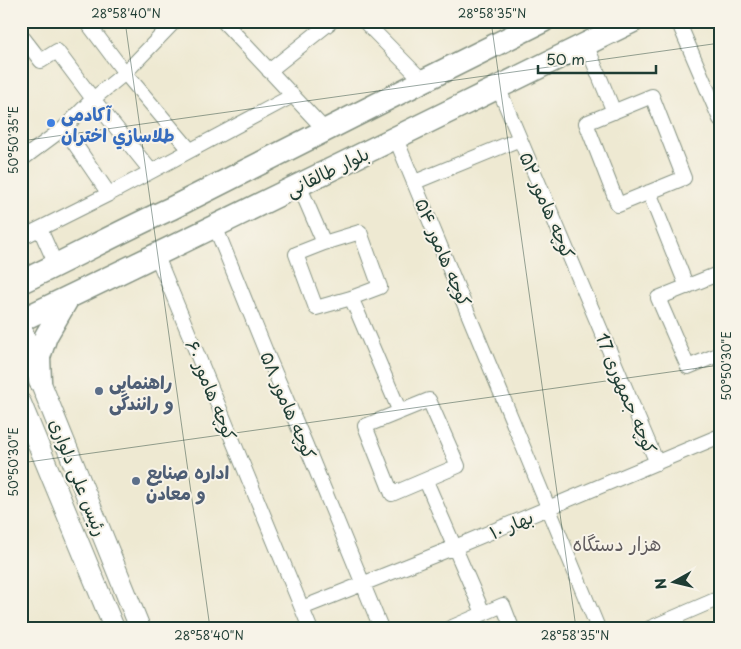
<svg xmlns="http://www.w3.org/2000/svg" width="741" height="649" viewBox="0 0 741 649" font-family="'Playpen Sans','Playpen Sans Arabic',sans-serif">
  <rect width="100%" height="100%" fill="#f7f3e8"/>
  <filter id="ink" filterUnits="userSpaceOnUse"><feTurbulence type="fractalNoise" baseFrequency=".02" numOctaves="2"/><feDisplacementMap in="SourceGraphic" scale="10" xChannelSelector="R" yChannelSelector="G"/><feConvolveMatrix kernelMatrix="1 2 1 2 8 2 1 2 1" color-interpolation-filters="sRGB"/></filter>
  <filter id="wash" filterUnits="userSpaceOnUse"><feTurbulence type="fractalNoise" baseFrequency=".0096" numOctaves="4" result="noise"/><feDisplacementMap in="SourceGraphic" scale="20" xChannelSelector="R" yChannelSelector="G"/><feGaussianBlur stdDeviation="1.12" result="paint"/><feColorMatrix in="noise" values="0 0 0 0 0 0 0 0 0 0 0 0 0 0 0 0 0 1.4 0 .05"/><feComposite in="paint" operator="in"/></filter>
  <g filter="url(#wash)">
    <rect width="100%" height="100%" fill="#eee9d2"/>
  </g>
  <g filter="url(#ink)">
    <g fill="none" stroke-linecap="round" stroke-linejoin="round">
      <defs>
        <path id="minor" d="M86 21 125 73 190 150
          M223 21 325 130
          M364 21 423 81
          M678 21 720 119
          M21 42 24 39 41 61 57 51 93 99 151 171
          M586 44 614 112
          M269 71 332 21
          M498 87 657 463
          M652 96 684 178 618 205 586 123Z
          M64 128 109 194
          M396 139 598 628
          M21 160 64 128 93 99 125 73 175 21
          M415 182 520 139
          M299 185 324 243
          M649 192 687 287
          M215 226 266 352 305 443 381 628
          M40 229 56 265
          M360 232 380 287 351 298 316 308 296 254 324 243Z
          M21 238 109 194 292 96
          M156 254 310 628
          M720 273 658 298 688 367 720 354
          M351 298 357 311 400 412
          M429 400 458 466 392 494 365 426Z
          M426 481 483 613
          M302 608 455 547 720 436
          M450 628 503 605 512 628
          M650 628 715 600"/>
        <path id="secondary" d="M21 326 40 381 140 628
          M21 403 114 628"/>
        <path id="primary" d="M21 282C72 258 121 231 172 208L423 81 543 21
          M21 320C226 222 429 121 633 21
          M40 381 39 357 46 336 68 298"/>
      </defs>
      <!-- minor casing -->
      <use href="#minor" stroke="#869383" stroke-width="16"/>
      <!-- secondary casing -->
      <use href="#secondary" stroke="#869383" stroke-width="22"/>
      <!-- primary casing -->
      <use href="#primary" stroke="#869383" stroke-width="25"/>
      <!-- minor -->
      <use href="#minor" stroke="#fff" stroke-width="14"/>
      <!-- secondary -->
      <use href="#secondary" stroke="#fff" stroke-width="20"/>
      <!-- primary -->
      <use href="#primary" stroke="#fff" stroke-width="22"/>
    </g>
  </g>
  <!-- ticks -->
  <path fill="none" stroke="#1f3d34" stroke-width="1" stroke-opacity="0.45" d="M125 21 210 628M491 21 576 628M21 141 720 43M21 463 720 365"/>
  <!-- markers -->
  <circle fill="#3f7fe0" stroke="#f7f3e8" stroke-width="2" cx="51" cy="123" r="5"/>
  <g fill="#5c6f8a" stroke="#f7f3e8" stroke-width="2">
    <circle cx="99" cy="391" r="5"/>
    <circle cx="136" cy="481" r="5"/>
  </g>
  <g text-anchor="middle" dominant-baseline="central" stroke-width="4" stroke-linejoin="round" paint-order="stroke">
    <!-- shop labels -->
    <g font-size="18" font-weight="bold" fill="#366cbe" stroke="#f7f3e8" text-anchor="start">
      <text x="61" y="113">آكادمى<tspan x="61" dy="21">طلاسازي اختران</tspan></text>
    </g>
    <!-- street labels -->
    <g font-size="18" fill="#1f3d34" stroke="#f7f3e8">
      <text transform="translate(327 171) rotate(-26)">بلوار طالقانی</text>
      <text transform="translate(548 205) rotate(67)">کوچه هامور ۵۲</text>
      <text transform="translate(444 252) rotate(67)">کوچه هامور ۵۴</text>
      <text transform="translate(212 390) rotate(68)">کوچه هامور ۶۰</text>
      <text transform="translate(627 393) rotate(67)">کوچه جمهوری 17</text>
      <text transform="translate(289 405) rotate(67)">کوچه هامور ۵۸</text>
      <text transform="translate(79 477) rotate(68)">رئیس علی دلواری</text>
      <text transform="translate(511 524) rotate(-23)">بهار ۱۰</text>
    </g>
    <!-- service labels -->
    <g font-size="18" font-weight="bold" fill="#4e5e75" stroke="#f7f3e8" text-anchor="start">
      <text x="109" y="381">راهنمایی<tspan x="109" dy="21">و رانندگی</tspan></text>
      <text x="146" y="471">اداره صنایع<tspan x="146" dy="21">و معادن</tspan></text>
    </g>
    <!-- neighbourhood labels -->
    <g font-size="19" fill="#605c5e" stroke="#f7f3e8">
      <text x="617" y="543">هزار دستگاه</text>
    </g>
  </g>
  <!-- margin -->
  <rect width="741" height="649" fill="none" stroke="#f7f3e8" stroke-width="55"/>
  <!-- north arrow -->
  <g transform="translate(674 582) rotate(262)" stroke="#f7f3e8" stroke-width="4" paint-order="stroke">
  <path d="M0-4L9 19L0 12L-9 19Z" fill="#1f3d34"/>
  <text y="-8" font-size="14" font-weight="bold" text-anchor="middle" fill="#1f3d34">N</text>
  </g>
  <!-- scale -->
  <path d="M538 65v8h118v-8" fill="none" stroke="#1f3d34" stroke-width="2.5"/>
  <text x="546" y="65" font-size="15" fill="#1f3d34" stroke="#f7f3e8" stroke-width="4" paint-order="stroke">50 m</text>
  <rect x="28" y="28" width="686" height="594" fill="none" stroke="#1f3d34" stroke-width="2"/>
  <g font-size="12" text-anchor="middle" fill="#1f3d34">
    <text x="126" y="18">28°58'40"N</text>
    <text x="492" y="18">28°58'35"N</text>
    <text transform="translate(14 140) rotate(-90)" y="4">50°50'35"E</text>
    <text transform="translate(727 366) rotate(-90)" y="4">50°50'30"E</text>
    <text transform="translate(14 462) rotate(-90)" y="4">50°50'30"E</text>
    <text x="209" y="640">28°58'40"N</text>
    <text x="575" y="640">28°58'35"N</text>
  </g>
</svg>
